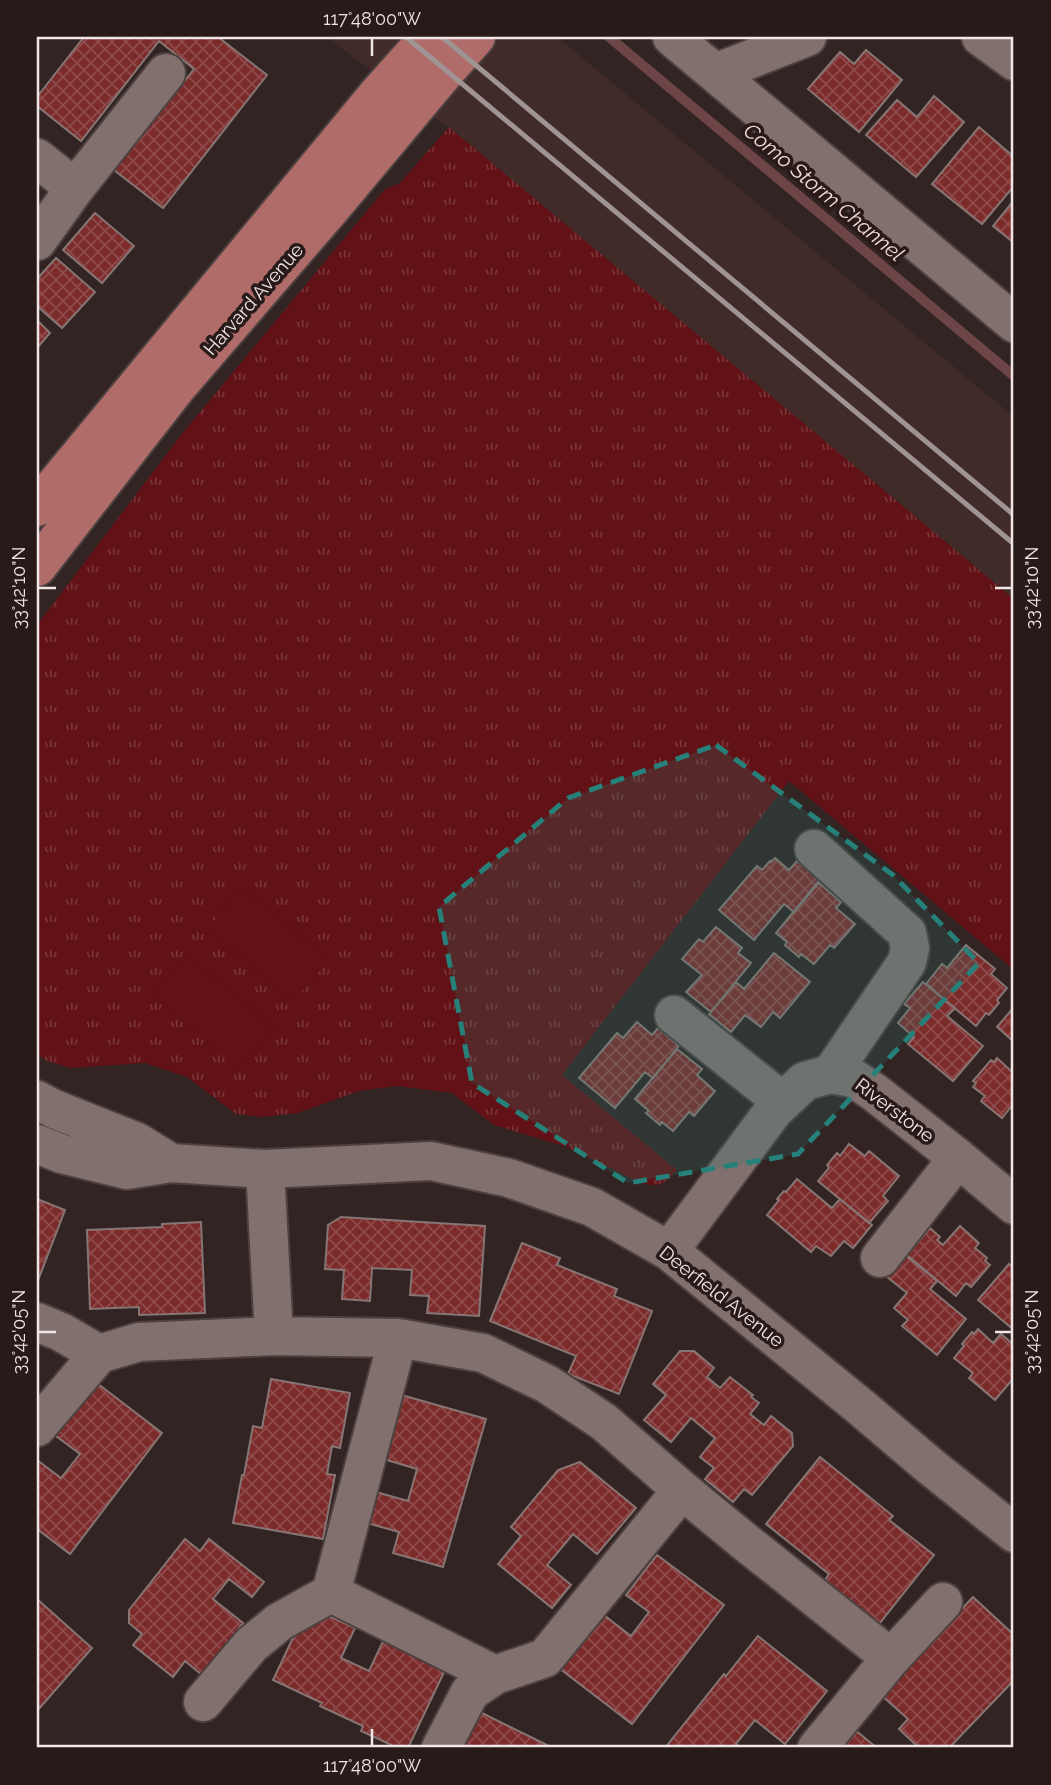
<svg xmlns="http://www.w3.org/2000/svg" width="1051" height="1785" viewBox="0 0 1051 1785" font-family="Raleway,sans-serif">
  <defs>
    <pattern id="grass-tufts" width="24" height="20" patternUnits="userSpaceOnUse" patternTransform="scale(1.75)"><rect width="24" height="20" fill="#621216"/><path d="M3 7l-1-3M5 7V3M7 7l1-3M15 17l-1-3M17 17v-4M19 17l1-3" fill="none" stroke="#793438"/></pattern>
    <pattern id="building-cross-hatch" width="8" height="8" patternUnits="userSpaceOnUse" patternTransform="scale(1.75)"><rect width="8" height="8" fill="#7c2b2b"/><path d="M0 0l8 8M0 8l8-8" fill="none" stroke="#8f4a4a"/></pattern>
  </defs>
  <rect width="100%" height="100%" fill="#322423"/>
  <!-- built -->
  <path fill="#402b29" d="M328 37H557L561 40 1014 417V599L449 128 353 57Z"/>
  <!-- grass -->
  <path fill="url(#grass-tufts)" d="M449 127 1014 599V970L789 781 562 1075 677 1170C664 1184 660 1188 641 1183L567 1147 494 1125 452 1093 397 1086 359 1091 298 1113 262 1117 236 1114 187 1077 145 1063 71 1068 47 1061 37 1054V625L181 435 385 189 399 184Z"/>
  <!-- garden -->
  <path fill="#621216" d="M242 887 329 960 294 1001 207 929Z
    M186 954 273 1027 239 1068 151 996Z"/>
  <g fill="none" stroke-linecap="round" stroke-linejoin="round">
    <!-- stream -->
    <path stroke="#6e4546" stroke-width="10" d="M609 37 1014 376"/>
  </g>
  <!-- building -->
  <path fill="url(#building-cross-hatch)" stroke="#867573" stroke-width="2" d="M84 37H218L267 75 163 208 114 170 194 69 159 41 81 141 37 106V97Z
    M866 50 902 80 859 132 808 89 840 52 854 64Z
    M934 96 964 122 916 177 866 135 897 100 917 117Z
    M979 127 1014 157V186L982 224 932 184Z
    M1014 200V243L993 226Z
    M95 213 134 246 102 283 63 250Z
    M56 258 95 292 62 328 37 306V279Z
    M37 320 50 333 37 348Z
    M775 858 789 870 797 861 821 880 794 912 784 904 754 940 719 910 757 866 762 870 770 861 771 862Z
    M818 882 841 902 836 908 855 924 834 948 830 945 814 964 801 954 799 957 785 945 787 942 776 933Z
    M716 927 742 948 738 953 751 963 711 1012 686 992 702 975 682 959 699 939 703 942Z
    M966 945 995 969 991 974 1007 988 997 1000 999 1003 989 1015 986 1013 976 1026 926 984 942 964 947 968Z
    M774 953 810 982 780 1018 773 1012 761 1027 745 1015 731 1032 709 1014 736 982 744 989Z
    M923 982 955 1008 947 1016 983 1046 953 1081 908 1044 914 1037 898 1023 910 1008 904 1004Z
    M1014 1007V1042L997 1027Z
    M637 1022 652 1035 658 1028 679 1046 653 1078 645 1072 615 1108 579 1078 617 1033 623 1038Z
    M677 1049 702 1069 697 1075 715 1091 694 1116 689 1112 673 1131 662 1122 660 1125 646 1113 649 1111 635 1099Z
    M997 1058 1011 1071 1014 1066V1103L1002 1118 981 1101 985 1096 973 1087 976 1083 973 1081 991 1060 994 1062Z
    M849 1144 865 1156 869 1151 899 1176 883 1196 888 1201 869 1223 818 1181 829 1168 827 1165 837 1153 840 1156Z
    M797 1179 832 1208 840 1199 872 1225 853 1248 844 1241 831 1256 816 1246 811 1252 767 1215 779 1200 777 1199 784 1191 786 1192Z
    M37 1199 65 1210 37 1283Z
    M341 1217 485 1226 479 1316 427 1313 429 1296 410 1295 412 1270 372 1268 370 1301 342 1299 344 1270 325 1269 328 1225Z
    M201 1222 205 1313 139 1315V1307L90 1309 87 1230 162 1227V1224Z
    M960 1226 979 1243 975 1248 987 1258 985 1261 990 1265 971 1287 966 1283 956 1296 907 1255 930 1228 940 1237 937 1240 943 1245Z
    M522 1243 560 1258 557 1265 617 1289 614 1296 652 1311 619 1394 568 1374 576 1356 490 1321Z
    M904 1254 937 1281 930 1289 966 1319 937 1355 902 1326 908 1320 894 1308 907 1293 886 1276Z
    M1009 1264 1014 1268V1330L978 1300Z
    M978 1329 993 1343 1001 1334 1014 1345V1383L1011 1381 995 1400 969 1378 973 1373 954 1358 964 1346 962 1344 972 1332 974 1334Z
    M680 1351H694L714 1368 707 1377 720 1388 730 1377 753 1395 751 1397 759 1403 750 1414 764 1425 771 1416 792 1433 793 1446 752 1495 744 1489 733 1502 705 1479 714 1468 700 1457 715 1438 691 1418 671 1442 644 1420 666 1395 653 1384Z
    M271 1379 350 1393 340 1448 332 1446 327 1474 335 1475 323 1539 233 1523 242 1475H244L253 1426 262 1428Z
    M93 1380 162 1433 70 1554 37 1529V1460L61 1478 80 1454 52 1433Z
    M398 1394 486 1419 443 1567 393 1553 399 1532 367 1523 376 1492 408 1501 417 1469 380 1458Z
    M820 1457 893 1516 889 1520 934 1555 879 1624 825 1580 829 1574 766 1524Z
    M580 1462 636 1508 597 1554 573 1534 547 1565 571 1585 552 1608 498 1564 521 1536 511 1527 558 1470Z
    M185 1539 200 1551 209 1539 264 1582 252 1597 229 1579 213 1599 243 1623 202 1675 185 1661 173 1677 133 1645 142 1634 129 1623V1610Z
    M657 1555 724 1605 632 1724 559 1668 601 1613 631 1636 649 1612 626 1595Z
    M973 1597 1014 1635V1680L949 1748H919L899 1729 908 1719 881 1695Z
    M37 1599 92 1648 37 1711Z
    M308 1606 355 1628 341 1658 369 1671 384 1639 446 1668 408 1748H398L361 1731 363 1726 320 1706 322 1703 273 1680Z
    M758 1636 827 1691 785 1744 755 1720 736 1744 741 1748H665L724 1674 726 1676Z
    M476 1710 553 1748H457Z
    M854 1729 877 1748H837Z"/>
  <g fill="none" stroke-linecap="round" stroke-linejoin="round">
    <defs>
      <path id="minor" d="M672 37 1014 323
        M981 37 1014 61
        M715 73 807 37
        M37 158 75 188 166 73
        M37 241 75 188
        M814 849 907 933 910 948 907 962 831 1074
        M674 1015 783 1102
        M37 1100 54 1109 137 1142 171 1163
        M37 1144 62 1154 127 1170 171 1163 265 1169 431 1161 509 1178 592 1207 669 1251 857 1404 930 1466 1014 1533
        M265 1169 274 1336
        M669 1251 774 1110 805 1081 831 1074 853 1078 874 1092 958 1158 1014 1205
        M880 1258 958 1158
        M37 1322 61 1332 99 1354
        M37 1427 99 1354 139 1342 274 1336 398 1338 483 1353 547 1384 604 1422 682 1490 744 1541 891 1658 817 1748
        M331 1593 495 1675 545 1658 682 1490
        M891 1658 943 1602
        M203 1702 251 1645 279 1622 331 1593 398 1338
        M441 1748 470 1692 495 1675"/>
      <path id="major" d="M37 507 377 95 429 37
        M37 567 176 388 332 207 439 79 476 37"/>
    </defs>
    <!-- minor casing -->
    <use href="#minor" stroke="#4d4140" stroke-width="42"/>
    <!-- major casing -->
    <use href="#major" stroke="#4d4140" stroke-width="42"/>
    <!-- minor -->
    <use href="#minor" stroke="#81706e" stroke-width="38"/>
    <!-- major -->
    <use href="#major" stroke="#af6c69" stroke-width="38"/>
    <!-- rail -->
    <path stroke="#9f9493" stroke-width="5" d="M406 37 1014 544
      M442 37 1014 515"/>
  </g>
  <!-- marked area -->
  <path fill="#26817a" fill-opacity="0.2" stroke="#26817a" stroke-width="5" stroke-dasharray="14 9" stroke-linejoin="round" d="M716 745 893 875 979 963 798 1154 628 1183 472 1083 439 907 568 798Z"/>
  <!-- ticks -->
  <path fill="none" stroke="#f0e6e5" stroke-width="2.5" d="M372 38V56M38 588H56M995 588H1012M38 1332H56M995 1332H1012M372 1729V1746"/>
  <g text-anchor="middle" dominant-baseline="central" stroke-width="7" stroke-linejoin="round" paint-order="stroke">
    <!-- street labels -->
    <g font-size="19" fill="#f0e6e5" stroke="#281a19">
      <text transform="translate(253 299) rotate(-49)">Harvard Avenue</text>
      <text transform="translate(895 1110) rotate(37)">Riverstone</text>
      <text transform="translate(722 1296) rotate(38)">Deerfield Avenue</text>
    </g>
    <!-- water labels -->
    <g font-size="21" font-style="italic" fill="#f2d9d6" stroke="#281a19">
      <text transform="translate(824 192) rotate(40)">Como Storm Channel</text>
    </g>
  </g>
  <!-- border -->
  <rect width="1051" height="1785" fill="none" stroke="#281a19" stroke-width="77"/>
  <rect x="38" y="38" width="974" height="1708" fill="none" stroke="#f0e6e5" stroke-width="2.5"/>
  <g font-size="18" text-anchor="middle" fill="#f0e6e5">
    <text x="372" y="25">117°48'00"W</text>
    <text transform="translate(19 588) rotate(-90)" y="6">33°42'10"N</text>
    <text transform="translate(1032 588) rotate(-90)" y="6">33°42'10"N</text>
    <text transform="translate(19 1332) rotate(-90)" y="6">33°42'05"N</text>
    <text transform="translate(1032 1332) rotate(-90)" y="6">33°42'05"N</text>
    <text x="372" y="1772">117°48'00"W</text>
  </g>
</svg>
